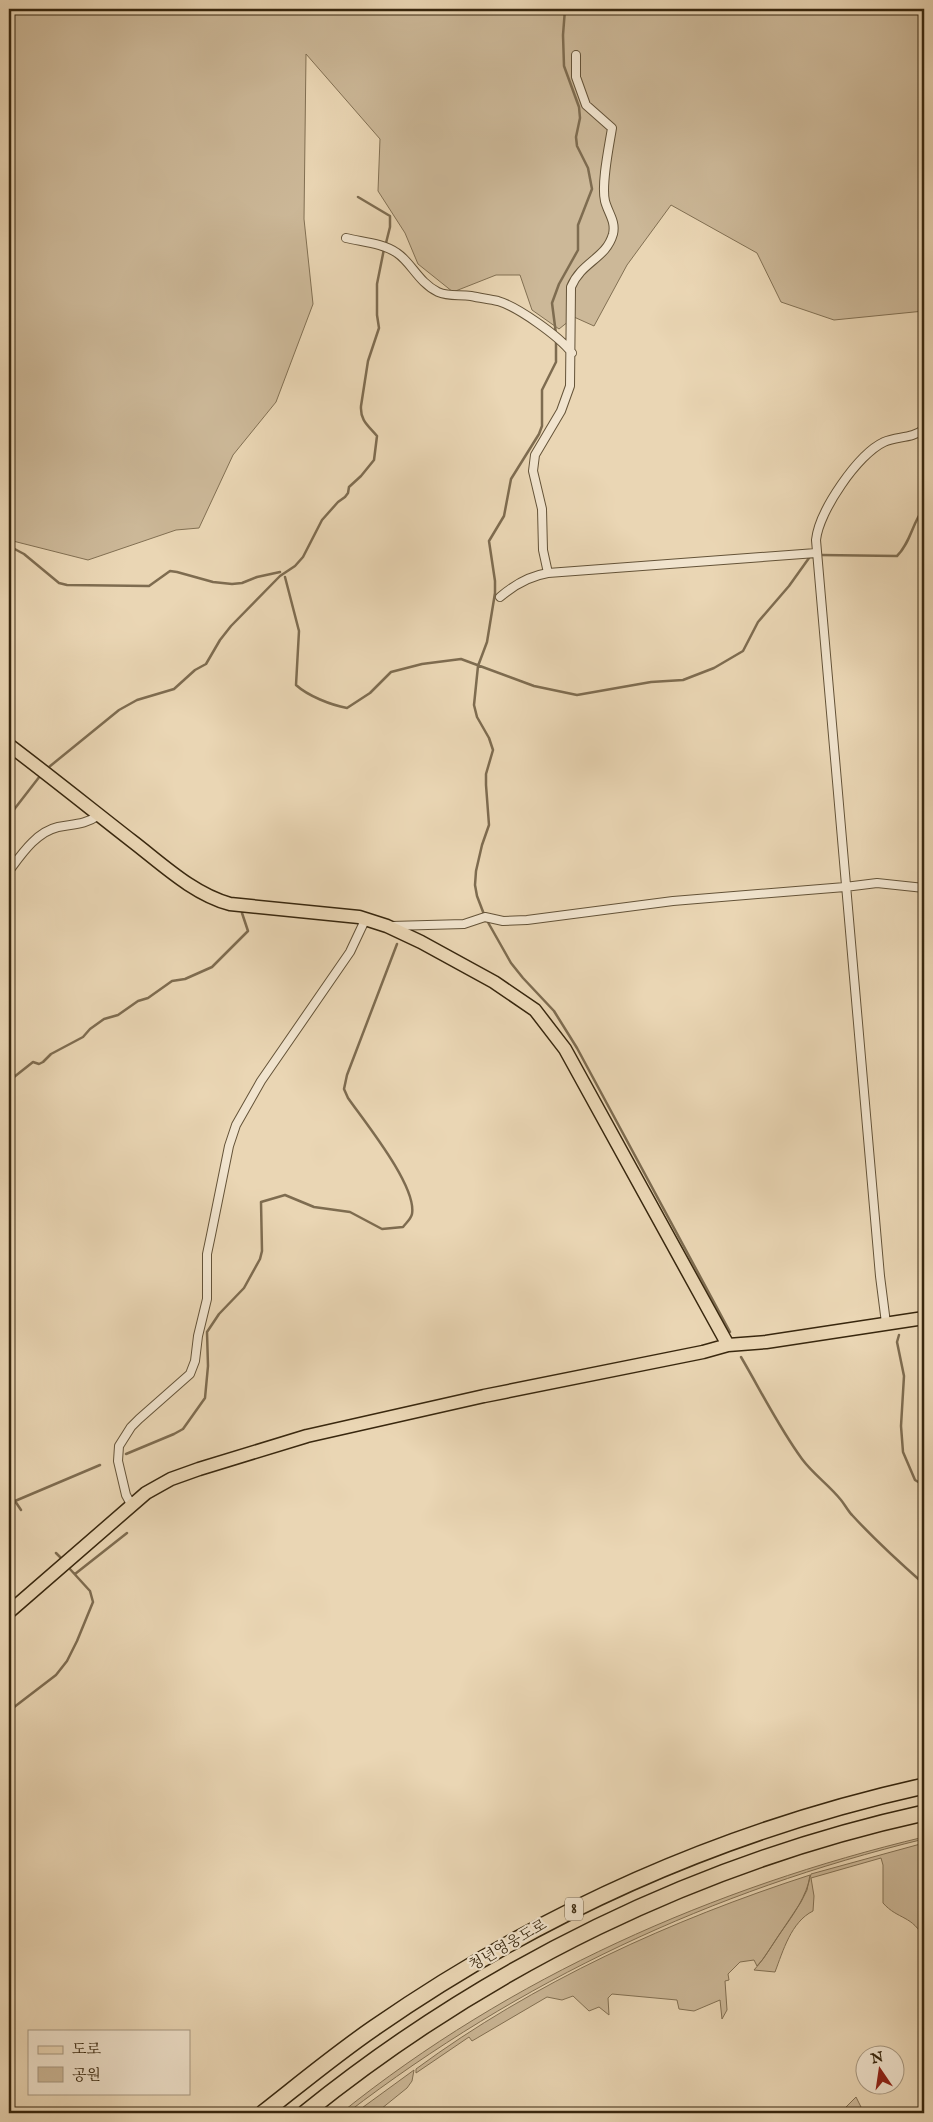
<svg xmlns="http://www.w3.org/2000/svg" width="933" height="2122" viewBox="0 0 933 2122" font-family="'IM FELL English','Noto Serif KR',serif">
  <rect width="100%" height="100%" fill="#ead6b4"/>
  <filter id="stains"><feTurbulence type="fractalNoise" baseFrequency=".004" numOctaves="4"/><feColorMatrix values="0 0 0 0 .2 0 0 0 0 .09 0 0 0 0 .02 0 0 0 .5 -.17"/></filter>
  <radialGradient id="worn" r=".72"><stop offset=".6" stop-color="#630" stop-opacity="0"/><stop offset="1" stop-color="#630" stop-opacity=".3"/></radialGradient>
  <!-- green -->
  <path fill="#ccb898" stroke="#827053" d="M9 9H924V311L834 320 781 302 757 253 671 205 627 265 594 326 574 317 559 329 532 310 520 275H496L453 292 418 264 405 233 378 191 380 139 306 54 304 219 313 304 276 402 233 455 199 528 176 530 88 560 9 540Z
    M924 1837V1839C711 1891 521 1980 347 2113H341C510 1977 714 1887 924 1837Z
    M924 1843V1939C913 1915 898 1920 883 1903V1865L881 1858 811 1878 814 1896 813 1911C791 1922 783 1951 775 1972L754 1970C765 1958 772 1945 781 1932 794 1914 806 1897 811 1874Z
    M810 1875 807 1890 801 1902 763 1959 757 1966 754 1960 740 1962 728 1974 729 1980 725 1981 727 2010 722 2019 720 2000 694 2011 679 2009 677 2000 612 1994 608 1998 609 2015 599 2007 589 2011 573 1996 562 2000 547 1997 472 2041 469 2037 416 2073V2069C534 1982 671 1920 810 1875Z
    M414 2070 412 2081 407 2088 376 2113H355Z
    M856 2097 864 2113H840Z"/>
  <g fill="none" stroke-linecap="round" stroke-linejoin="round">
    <!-- stream -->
    <path stroke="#7e6c50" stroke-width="2.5" d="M358 197 390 216V227L386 243
      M556 334 552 303 559 284 578 250V225L592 189 588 168 577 146 576 137 580 118 579 107 564 66 563 35 565 9
      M556 339V362L542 390V426L539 434 511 479 504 516 489 541 495 581V593L487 642 478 666 474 705 477 717 489 738 493 750 486 774V785L489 825 482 845 476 871 475 885 477 896 485 917 511 963 523 978 554 1011 577 1048 730 1332
      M9 546 24 554 59 583 67 585 149 586 170 571 177 572 213 582 232 584 242 583 257 577 280 572
      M821 555 897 556C911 542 912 523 924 508
      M285 577 299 631 296 685C308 696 331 705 347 708L370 693 391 672 422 664 461 659 534 686 577 695 651 682 683 680 714 668 743 651 758 622 789 586 809 558
      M49 767 119 710 137 700 174 689 195 670 206 664 220 640 231 626 280 576 295 566 303 557 322 520 338 502 345 497 348 493 349 487 361 476 374 460 377 436C369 426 360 421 361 406L368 361 379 328 377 315V284L384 249
      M9 816 40 776
      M9 1081 33 1062 39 1064 43 1062 51 1054 83 1037 90 1029 104 1019 118 1015 138 1001 148 998 172 981 185 979 212 967 248 931 242 913
      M899 1335 897 1342 904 1376 901 1426 903 1452 915 1480 920 1483H924
      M741 1357C761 1391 778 1426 802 1459 813 1474 829 1485 841 1500 845 1505 848 1511 852 1515 875 1540 899 1562 924 1584
      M126 1454 174 1434 183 1429 205 1398 208 1366 207 1332 219 1314 244 1288 260 1259 262 1251 261 1202 285 1195 314 1207 350 1212 382 1229 403 1227C406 1223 411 1219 412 1214 417 1186 364 1121 348 1098L344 1089 347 1075 397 944
      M15 1501 100 1465
      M9 1503 15 1501 21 1510
      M56 1553 60 1557
      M75 1574 127 1533
      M9 1711 56 1675 67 1661 77 1641 93 1602 90 1591 69 1568"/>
    <defs>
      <path id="street" d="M346 238C362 242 383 243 397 253 411 262 419 283 438 292 449 297 460 294 471 296 480 298 489 299 498 301 518 307 559 336 572 353
        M548 573 543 550 542 509 533 471 535 455 561 411 570 386 571 287C582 261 606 259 613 234 616 221 608 213 605 201 601 184 609 147 612 128L586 105 576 77V55
        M500 597C514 585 529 576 548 573L816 553
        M9 871C21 855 36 832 58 827 73 824 85 825 99 815
        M391 926 464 924 485 917 503 921 527 920 673 901 845 887 877 883 924 888
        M886 1323 880 1276 816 540C819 511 858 454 884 442 897 436 912 439 924 429
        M132 1506 126 1495 118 1461 119 1446 131 1427 139 1419 190 1374 195 1361 198 1336 207 1299V1254L211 1235 229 1146 236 1125 261 1081 350 952 366 918"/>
      <path id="primary" d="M9 745C50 776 91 809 132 841 162 864 193 894 230 904L359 917 387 926 421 942 494 982 535 1010 565 1049 728 1345
        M9 1612 146 1493 171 1479 199 1469 307 1436 484 1396 703 1352 728 1345 766 1342 924 1318"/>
      <path id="highway" d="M263 2113C300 2084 336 2054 374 2028 541 1912 726 1830 924 1786
        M305 2113C486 1967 697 1863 924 1813"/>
    </defs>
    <!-- street casing -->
    <use href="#street" stroke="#645338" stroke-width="10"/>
    <!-- primary casing -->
    <use href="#primary" stroke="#38270e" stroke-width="15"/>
    <!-- highway casing -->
    <use href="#highway" stroke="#38270e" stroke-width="18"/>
    <!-- street -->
    <use href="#street" stroke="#f1e4ce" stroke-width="8"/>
    <!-- primary -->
    <use href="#primary" stroke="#ead6b4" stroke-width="12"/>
    <!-- highway -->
    <use href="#highway" stroke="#ead6b4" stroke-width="15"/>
  </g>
  <g text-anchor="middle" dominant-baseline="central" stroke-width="4.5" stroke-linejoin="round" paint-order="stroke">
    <!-- shield labels -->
    <rect fill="#f1e4ce" stroke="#706048" stroke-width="1" x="565" y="1897.5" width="18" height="23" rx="4"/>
    <g font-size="14" font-weight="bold" fill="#38270e">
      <text x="574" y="1909">8</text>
    </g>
    <!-- street labels -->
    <g font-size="15" fill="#38270e" stroke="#f1e4ce">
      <text transform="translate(508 1945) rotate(-30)">청년영웅도로</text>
    </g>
  </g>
  <!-- margin -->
  <rect width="933" height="2122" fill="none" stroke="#ead6b4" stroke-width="30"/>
  <rect x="10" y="10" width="913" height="2102" fill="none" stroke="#38270e" stroke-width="2.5"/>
  <rect x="15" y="15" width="903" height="2092" fill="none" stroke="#38270e"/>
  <!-- legend -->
  <rect x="28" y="2030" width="162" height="65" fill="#f1e4ce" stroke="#a79881"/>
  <rect x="38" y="2046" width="25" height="8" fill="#ead6b4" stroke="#a79881"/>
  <text x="72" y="2054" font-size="15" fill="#38270e">도로</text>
  <rect x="38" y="2067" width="25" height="15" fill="#ccb898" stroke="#a79881"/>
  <text x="72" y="2080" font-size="15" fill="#38270e">공원</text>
  <!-- north arrow -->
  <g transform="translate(880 2070) rotate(347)"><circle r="24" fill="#f1e4ce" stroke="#a79881"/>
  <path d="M0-4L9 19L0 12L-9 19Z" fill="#8f2418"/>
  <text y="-8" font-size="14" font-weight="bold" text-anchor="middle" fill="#38270e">N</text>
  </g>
  <rect width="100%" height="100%" filter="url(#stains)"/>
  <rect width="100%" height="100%" fill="url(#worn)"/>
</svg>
